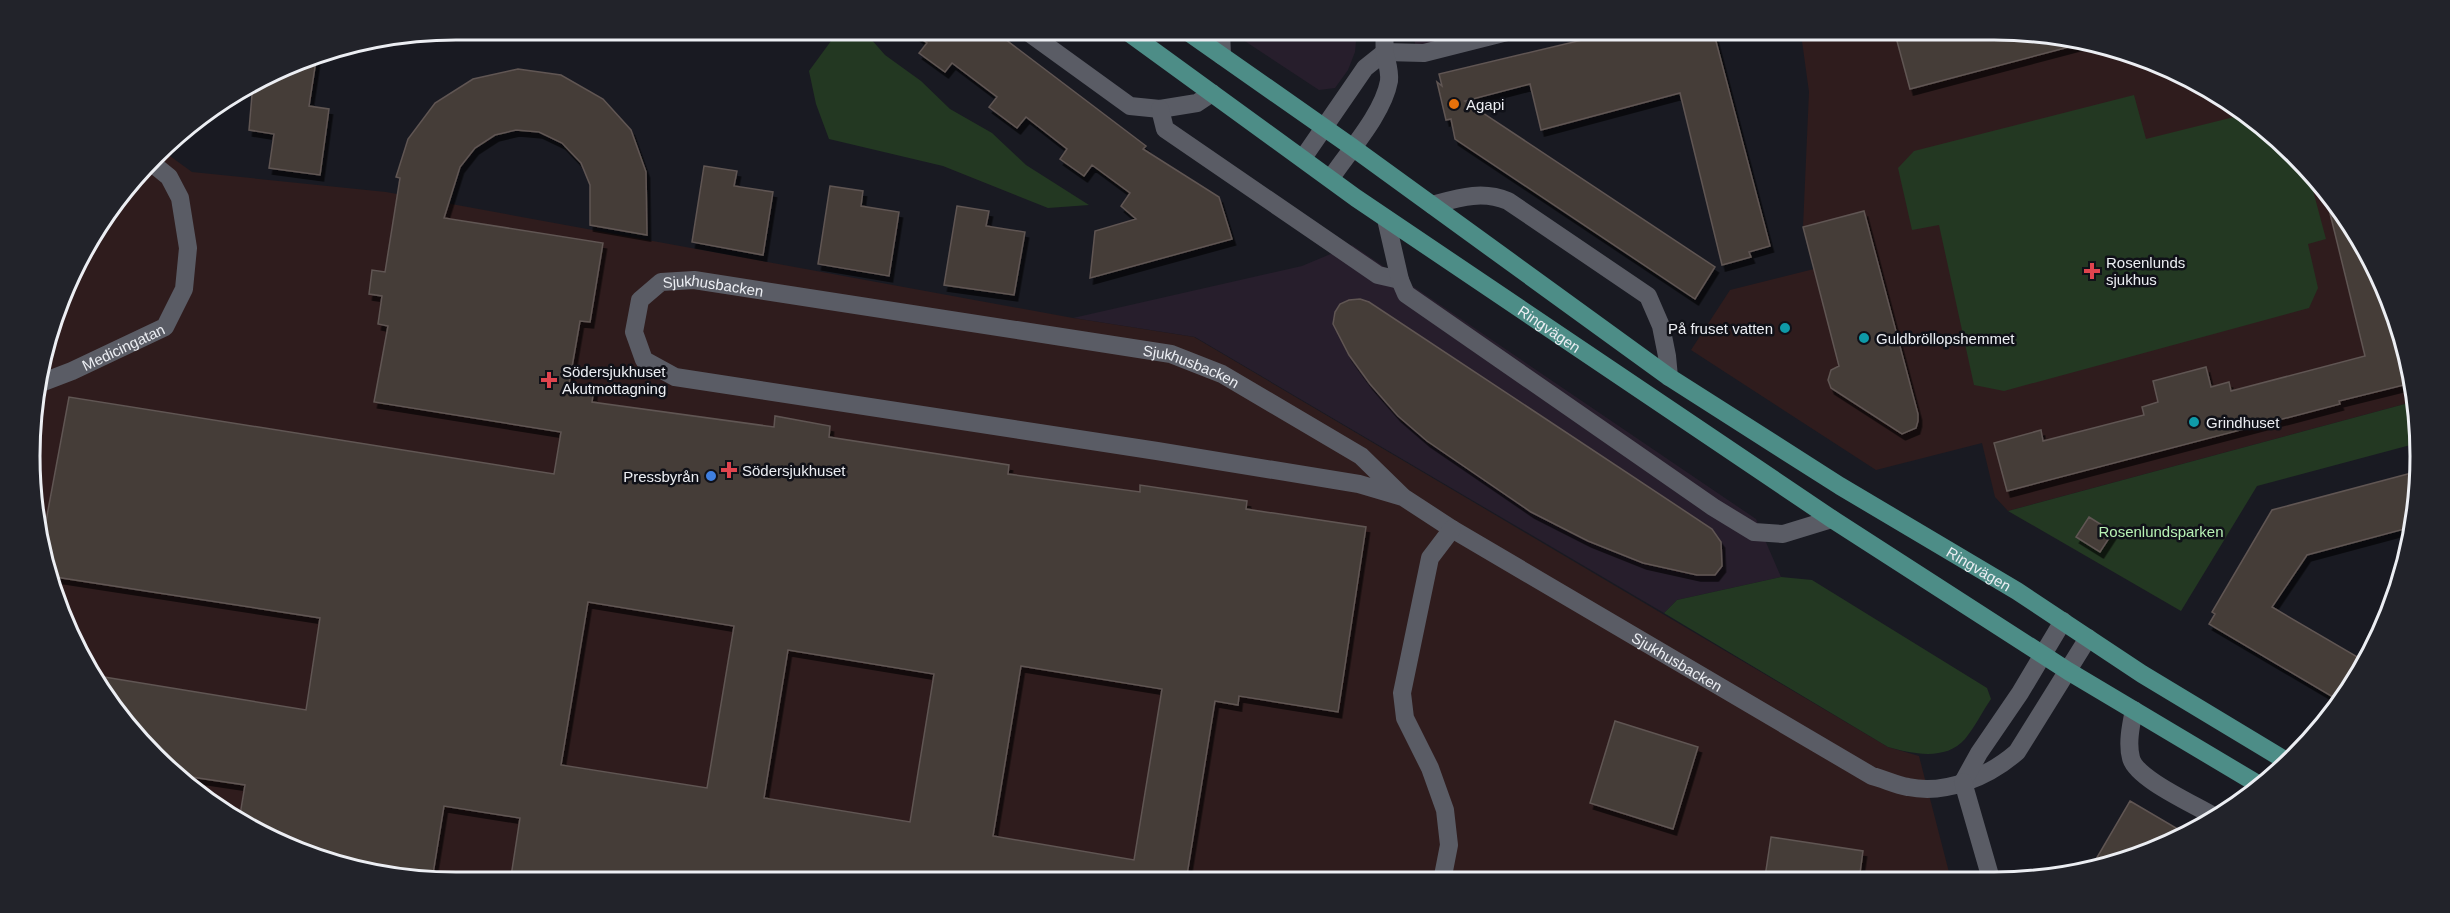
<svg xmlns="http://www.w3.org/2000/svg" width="2450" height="913" viewBox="0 0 2450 913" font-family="Helvetica,sans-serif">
  <defs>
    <filter id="shadow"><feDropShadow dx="3.5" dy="6" stdDeviation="0" flood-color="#0009"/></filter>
  </defs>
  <rect width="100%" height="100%" fill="#191a22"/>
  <!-- commercial -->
  <path fill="#271e2c" d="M1228 30H1357L1355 52 1348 70 1335 88 1319 90Z
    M1412 30H1501L1416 48Z
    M1352 245 1756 519 1781 577 1677 600 1664 613 1195 337 1073 318 1302 266Z"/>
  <!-- medical -->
  <path fill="#2f1c1d" d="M1844 30H1994L2104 45 2182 74 2253 118 2314 176 2363 244 2397 320 2416 401 2008 511 1995 497 1982 443 1876 470 1691 350 1730 290 1814 269 1803 227 1809 92 1802 41Z
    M163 151 192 172 386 192 1073 318 1194 337 1888 747 1919 756 1951 880 457 883 346 868 268 839 197 795 102 693 63 620 38 540 34 400 53 320 87 244Z"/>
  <!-- green -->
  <path fill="#233822" d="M828 30H863L885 55 921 81 950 109 992 133 1026 165 1089 205 1048 208 943 166 829 139 816 104 809 71 831 41Z
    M2134 95 2146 139 2246 114 2314 176 2318 181 2311 183 2326 239 2308 244 2318 288 2309 308 2004 391 1974 385 1939 225 1912 230 1898 168 1914 151Z
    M2416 401 2418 443 2257 486 2181 611 2008 511Z
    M1781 577 1812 580 1987 688 1991 699C1982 712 1975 727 1965 739 1946 761 1913 754 1888 747L1664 613 1677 600Z"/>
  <!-- building -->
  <path fill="#453c39" stroke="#605653" stroke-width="1.5" fill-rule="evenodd" filter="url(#shadow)" d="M910 30H993L1146 146 1143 149 1219 197 1232 239 1090 278 1095 231 1136 219 1121 206 1130 193 1092 165 1084 176 1060 159 1067 149 1026 117 1017 128 989 107 997 97 952 63 945 72 919 53 927 43Z
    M1624 30H1713L1770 246 1749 252 1751 257 1722 265 1680 93 1541 130 1530 84 1465 101 1715 267 1695 299 1455 139 1451 119 1446 120 1437 82 1442 86 1439 74Z
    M1894 30H1994L2084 43 1910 89Z
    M317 54 309 106 329 109 320 175 269 168 274 134 249 130 253 83Z
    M518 69 561 75 603 99 631 130 646 172 647 235 590 225V185L581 163 562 143 539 132 516 130 495 135 475 148 460 167 444 218 603 243 590 322 580 321 569 384 594 388 592 402 774 427 775 416 830 426 829 437 1009 465 1008 474 1140 492V485L1247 501 1246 509 1366 527 1338 712 1239 696 1238 705 1215 701 1186 881 510 883 520 818 444 806 432 880 346 868 268 839 239 821 245 785 178 775 102 693 92 675 306 710 320 618 49 576 41 548 69 397 554 474 561 432 374 402 388 326 378 324 382 296 369 294 372 270 385 272 400 178 396 177 408 139 435 103 473 79ZM588 602 734 626 707 788 561 765ZM788 650 934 674 910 822 764 798ZM1021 666 1162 689 1134 860 993 836Z
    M704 166 737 171 734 186 773 192 763 255 692 242Z
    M830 186 863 191 861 206 899 212 889 276 818 264Z
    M2324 189 2363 244 2397 320 2412 383 2339 401 2340 404 2007 491 1994 443 2041 430 2043 441 2144 415 2142 407 2158 402 2153 381 2206 367 2211 387 2229 382 2231 391 2365 356Z
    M957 206 989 211 986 226 1025 232 1014 295 944 285Z
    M1864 211 1918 414V421L1916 428 1902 434 1831 388 1828 380 1831 370 1839 366 1803 227Z
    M1360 299 1369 302 1712 529 1721 542 1722 566 1715 575H1697L1643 563 1588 541 1531 512 1427 441 1398 416 1370 384 1349 355 1333 324 1335 312 1340 304 1349 300Z
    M2419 471V485L2412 527 2307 555 2272 607 2366 662 2363 670 2338 700 2209 624 2215 614 2212 612 2272 510Z
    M2089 517 2113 532 2100 552 2076 537Z
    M1615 721 1698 747 1673 829 1590 803Z
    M2130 801 2188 835 2182 839 2092 866Z
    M1771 837 1863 851 1859 880H1789L1765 877Z"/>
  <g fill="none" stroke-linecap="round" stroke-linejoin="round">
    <!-- minor -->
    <g stroke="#5a5c65" stroke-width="18">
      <path d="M1025 30 1130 106 1160 109 1197 103 1212 93"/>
      <path d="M1221 30 1222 56"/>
      <path d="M1385 52 1424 53 1515 30"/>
      <path d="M1160 109 1165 129 1378 275 1400 280"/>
      <path d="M1303 158 1365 68 1385 52"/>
      <path d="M1331 178C1349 151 1383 114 1389 81 1390 71 1387 63 1385 54 1384 46 1385 38 1384 30"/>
      <path d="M1432 205C1458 198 1482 190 1508 201L1648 296 1661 326 1667 356 1669 377"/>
      <path d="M1386 219 1400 280 1406 294 1713 507 1754 532 1783 534 1832 519"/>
      <path id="s1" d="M38 384 72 371 165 327 184 289 188 248 180 198 169 177 153 164"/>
      <path id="s2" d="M1403 497 1359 484 1157 451 675 377 644 360 634 332 640 300 661 282 694 280 1171 354 1222 374 1361 456 1403 497 1452 529 1872 776C1884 779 1896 785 1908 787 1946 795 1988 777 2017 752L2088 638"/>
      <path d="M2134 710C2131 725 2127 743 2131 758 2136 779 2196 805 2215 817"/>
      <path d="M1963 782 1979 753 2020 693 2063 621"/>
      <path d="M1963 782 1991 879"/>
      <path d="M1442 881 1449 845 1445 810 1430 768 1405 718 1402 693 1430 558 1452 529"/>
    </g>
    <!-- major -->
    <g stroke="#4d8d87" stroke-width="18">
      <path id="s3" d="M1125 30 1356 198 1832 519 2068 671 2261 786"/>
      <path id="s4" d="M1185 30 1352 147 1669 377 1840 486 2017 591 2142 674 2288 762"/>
    </g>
  </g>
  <!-- markers -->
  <circle fill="#e8710a" stroke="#101118" stroke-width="2" cx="1454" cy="104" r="6"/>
  <g fill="#e0444e" stroke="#101118" stroke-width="2">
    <path d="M2089 262h6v6h6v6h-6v6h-6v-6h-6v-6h6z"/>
    <path d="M546 371h6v6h6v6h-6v6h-6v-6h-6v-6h6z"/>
    <path d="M726 461h6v6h6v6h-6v6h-6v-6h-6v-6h6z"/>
  </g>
  <g fill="#0f9aa8" stroke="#101118" stroke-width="2">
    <circle cx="1785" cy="328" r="6"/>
    <circle cx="1864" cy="338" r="6"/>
    <circle cx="2194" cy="422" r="6"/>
  </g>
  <circle fill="#3f7fe0" stroke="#101118" stroke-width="2" cx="711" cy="476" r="6"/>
  <g text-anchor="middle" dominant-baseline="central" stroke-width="5" stroke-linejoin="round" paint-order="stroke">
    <!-- poi labels -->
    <g font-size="15" fill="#eceef3" stroke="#101118" text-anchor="start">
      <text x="1466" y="104">Agapi</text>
      <text x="2106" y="262">Rosenlunds<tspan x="2106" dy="17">sjukhus</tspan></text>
      <text x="1773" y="328" text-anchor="end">På fruset vatten</text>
      <text x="1876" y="338">Guldbröllopshemmet</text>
      <text x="562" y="371">Södersjukhuset<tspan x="562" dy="17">Akutmottagning</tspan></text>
      <text x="2206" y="422">Grindhuset</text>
      <text x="742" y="470">Södersjukhuset</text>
      <text x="699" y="476" text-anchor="end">Pressbyrån</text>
    </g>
    <!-- street labels -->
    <g font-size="15" fill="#eceef3" stroke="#101118">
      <text stroke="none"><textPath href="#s2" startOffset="916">Sjukhusbacken</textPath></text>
      <text stroke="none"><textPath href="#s3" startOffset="519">Ringvägen</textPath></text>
      <text stroke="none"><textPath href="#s1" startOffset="93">Medicingatan</textPath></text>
      <text stroke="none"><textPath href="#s2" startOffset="1402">Sjukhusbacken</textPath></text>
      <text stroke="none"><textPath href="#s4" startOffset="960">Ringvägen</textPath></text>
      <text stroke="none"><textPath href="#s2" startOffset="1974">Sjukhusbacken</textPath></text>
    </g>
    <!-- park labels -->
    <g font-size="15" fill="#b7f1b4" stroke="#101118">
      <text x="2161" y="531">Rosenlundsparken</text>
    </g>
  </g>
  <!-- crop -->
  <path d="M0 0H2450V913H0ZM456 40H1994A416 416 0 0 1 2410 456V456A416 416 0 0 1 1994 872H456A416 416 0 0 1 40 456V456A416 416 0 0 1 456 40Z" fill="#22232a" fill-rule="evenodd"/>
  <path fill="none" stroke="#eceef3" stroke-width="3" d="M456 40H1994A416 416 0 0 1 2410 456V456A416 416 0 0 1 1994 872H456A416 416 0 0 1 40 456V456A416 416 0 0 1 456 40Z"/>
</svg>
